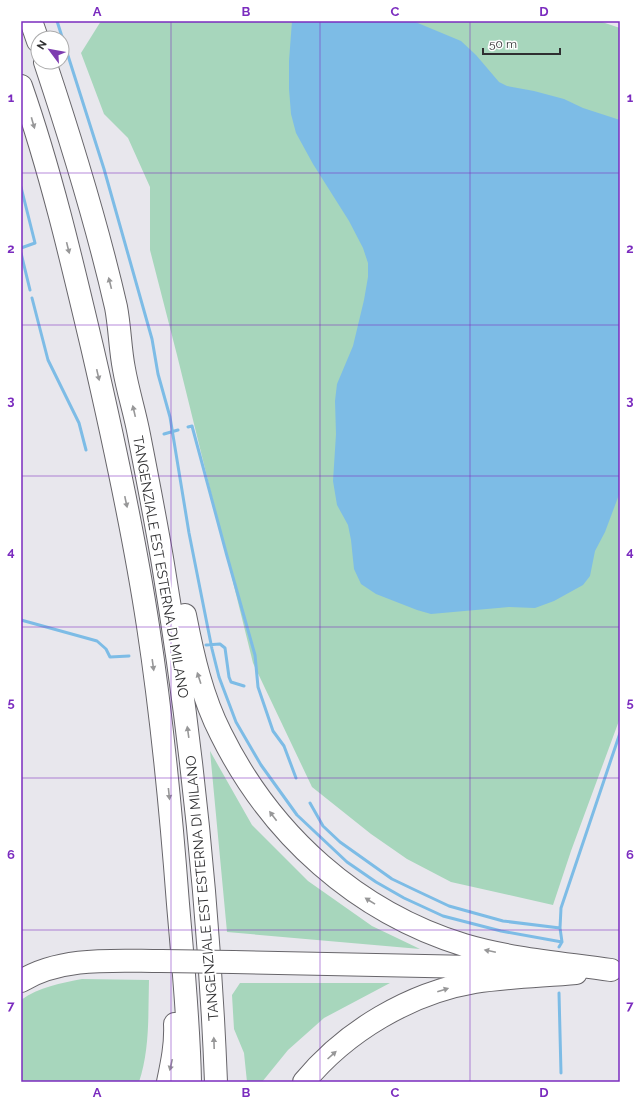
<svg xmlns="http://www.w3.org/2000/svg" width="641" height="1103" viewBox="0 0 641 1103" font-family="Raleway,sans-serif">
  <rect width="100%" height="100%" fill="#e8e7ed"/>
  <!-- green -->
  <path fill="#a7d6bc" d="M101 21H599L620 28V718L571 851 553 905 451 882 407 859 371 834 312 787 253 663 177 355 150 250V187L128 138 104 114 81 53Z
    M210 751 252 825 308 881 372 926 420 949 227 932Z
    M82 979 149 980C148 1015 150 1049 139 1082H21V1000C39 987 61 983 82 979Z
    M240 983H390L324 1018 288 1050 262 1082H247L244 1053 234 1029 232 995Z"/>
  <!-- water -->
  <path fill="#7dbce6" d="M292 21H413L461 41 476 55 499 82 507 86 534 91 564 99 583 108 620 120V492L605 532 595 551 590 576 583 585 554 601 535 608 509 607 431 614 417 610 376 594 361 584 354 569 351 540 348 525 337 505 333 481 336 434 335 401 337 384 353 346 364 300 368 277V263L363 248 349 221 313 164 296 133 291 114 289 89V61Z"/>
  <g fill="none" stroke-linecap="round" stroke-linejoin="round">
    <!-- stream -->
    <path stroke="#7dbce6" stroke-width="3" d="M57 21 104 169 152 339 158 374 170 417 189 533 212 649 219 677 236 722 261 765 297 815 347 862 376 882 404 898 443 916 501 931 562 942
      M21 187 35 243 21 248
      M21 253 30 290
      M32 298 48 360 79 423 86 450
      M188 427 192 426 227 556 255 655 258 687 273 731 284 746 296 778
      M164 434 178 430
      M21 620 97 641 106 649 110 657 129 656
      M206 645 220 644 225 648 229 677 231 682 244 686
      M310 803 323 826 340 842 392 879 415 890 449 906 503 921 560 928
      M559 947 562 942 560 928 561 908 620 733
      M559 993 561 1073"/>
    <defs>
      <path id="motorway" d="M31 21 38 41
        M45 62C72 143 97 224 116 307 120 328 120 349 124 369 128 392 135 413 139 435 147 476 155 517 162 558 191 732 209 907 216 1082
        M21 86C51 172 72 262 93 351 114 442 134 534 148 626 162 718 171 811 178 904 183 963 189 1023 190 1082
        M185 615C193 656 202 697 221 734 271 835 357 912 464 945 511 959 563 963 611 970
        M233 962 521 968
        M21 981C62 956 115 961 161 961
        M168 1082C172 1063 176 1044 175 1024
        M304 1082C346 1031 410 993 475 982 507 977 543 976 576 973"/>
    </defs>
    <!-- motorway casing -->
    <use href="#motorway" stroke="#67656a" stroke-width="24"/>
    <!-- motorway -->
    <use href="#motorway" stroke="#fff" stroke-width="22"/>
    <defs>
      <path id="motorway-bridge" d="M161 961 233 962"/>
    </defs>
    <!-- motorway-bridge casing -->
    <use href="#motorway-bridge" stroke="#67656a" stroke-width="24" stroke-linecap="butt"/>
    <!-- motorway-bridge -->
    <use href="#motorway-bridge" stroke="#fff" stroke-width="22"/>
  </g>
  <!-- one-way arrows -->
  <defs><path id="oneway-solid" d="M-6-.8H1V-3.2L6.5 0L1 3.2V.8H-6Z"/></defs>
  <g fill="#979798">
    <use href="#oneway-solid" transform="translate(33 123) rotate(74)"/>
    <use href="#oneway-solid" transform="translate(68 248) rotate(76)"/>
    <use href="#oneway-solid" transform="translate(110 283) rotate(-104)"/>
    <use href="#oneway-solid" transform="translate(98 375) rotate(77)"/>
    <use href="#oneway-solid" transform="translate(134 411) rotate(-103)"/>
    <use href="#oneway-solid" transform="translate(126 502) rotate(78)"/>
    <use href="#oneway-solid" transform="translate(153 665) rotate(82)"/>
    <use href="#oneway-solid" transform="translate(199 678) rotate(-108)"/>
    <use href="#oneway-solid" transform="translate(188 732) rotate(-98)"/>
    <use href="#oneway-solid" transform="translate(169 794) rotate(84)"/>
    <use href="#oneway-solid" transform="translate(273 816) rotate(-127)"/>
    <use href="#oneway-solid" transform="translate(370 901) rotate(-148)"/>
    <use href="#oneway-solid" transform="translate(490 951) rotate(-168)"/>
    <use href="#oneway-solid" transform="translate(443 990) rotate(-17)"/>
    <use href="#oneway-solid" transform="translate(214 1043) rotate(-92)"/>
    <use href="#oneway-solid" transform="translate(332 1055) rotate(-42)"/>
    <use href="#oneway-solid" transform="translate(171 1065) rotate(103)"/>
  </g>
  <!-- grid -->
  <path fill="none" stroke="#7b2cbf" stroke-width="1" stroke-opacity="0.55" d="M171 21V1082M320 21V1082M470 21V1082M21 173H620M21 325H620M21 476H620M21 627H620M21 778H620M21 930H620"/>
  <g text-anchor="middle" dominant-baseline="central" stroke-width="4" stroke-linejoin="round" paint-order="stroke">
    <!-- street labels -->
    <g font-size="14" fill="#2f2f31" stroke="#fff">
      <text transform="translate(161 567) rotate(80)">TANGENZIALE EST ESTERNA DI MILANO</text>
      <text transform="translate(202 888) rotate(-95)">TANGENZIALE EST ESTERNA DI MILANO</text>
    </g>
  </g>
  <!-- border -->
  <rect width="641" height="1103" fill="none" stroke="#ffffff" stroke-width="44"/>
  <!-- north arrow -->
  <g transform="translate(50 50) rotate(302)"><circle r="19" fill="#ffffff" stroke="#acacad"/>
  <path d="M0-3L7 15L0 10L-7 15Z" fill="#7e3cb0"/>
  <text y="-6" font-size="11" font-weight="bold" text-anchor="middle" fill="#2f2f31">N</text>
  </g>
  <!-- scale -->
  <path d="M483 48v6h77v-6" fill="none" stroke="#2f2f31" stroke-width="2"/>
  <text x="489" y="48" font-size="12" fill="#2f2f31" stroke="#ffffff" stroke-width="3" paint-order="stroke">50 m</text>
  <rect x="22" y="22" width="597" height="1059" fill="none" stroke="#7b2cbf" stroke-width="1.5"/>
  <g font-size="13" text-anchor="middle" font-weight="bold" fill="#7b2cbf">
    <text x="97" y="16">A</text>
    <text x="246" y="16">B</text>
    <text x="395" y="16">C</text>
    <text x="544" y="16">D</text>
    <text x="11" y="102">1</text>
    <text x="630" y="102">1</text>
    <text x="11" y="253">2</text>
    <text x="630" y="253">2</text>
    <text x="11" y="405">3</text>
    <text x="630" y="405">3</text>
    <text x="11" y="556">4</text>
    <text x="630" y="556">4</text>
    <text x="11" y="707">5</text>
    <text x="630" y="707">5</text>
    <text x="11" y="859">6</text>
    <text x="630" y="859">6</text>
    <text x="11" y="1010">7</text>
    <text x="630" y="1010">7</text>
    <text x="97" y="1097">A</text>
    <text x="246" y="1097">B</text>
    <text x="395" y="1097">C</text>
    <text x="544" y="1097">D</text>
  </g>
</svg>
